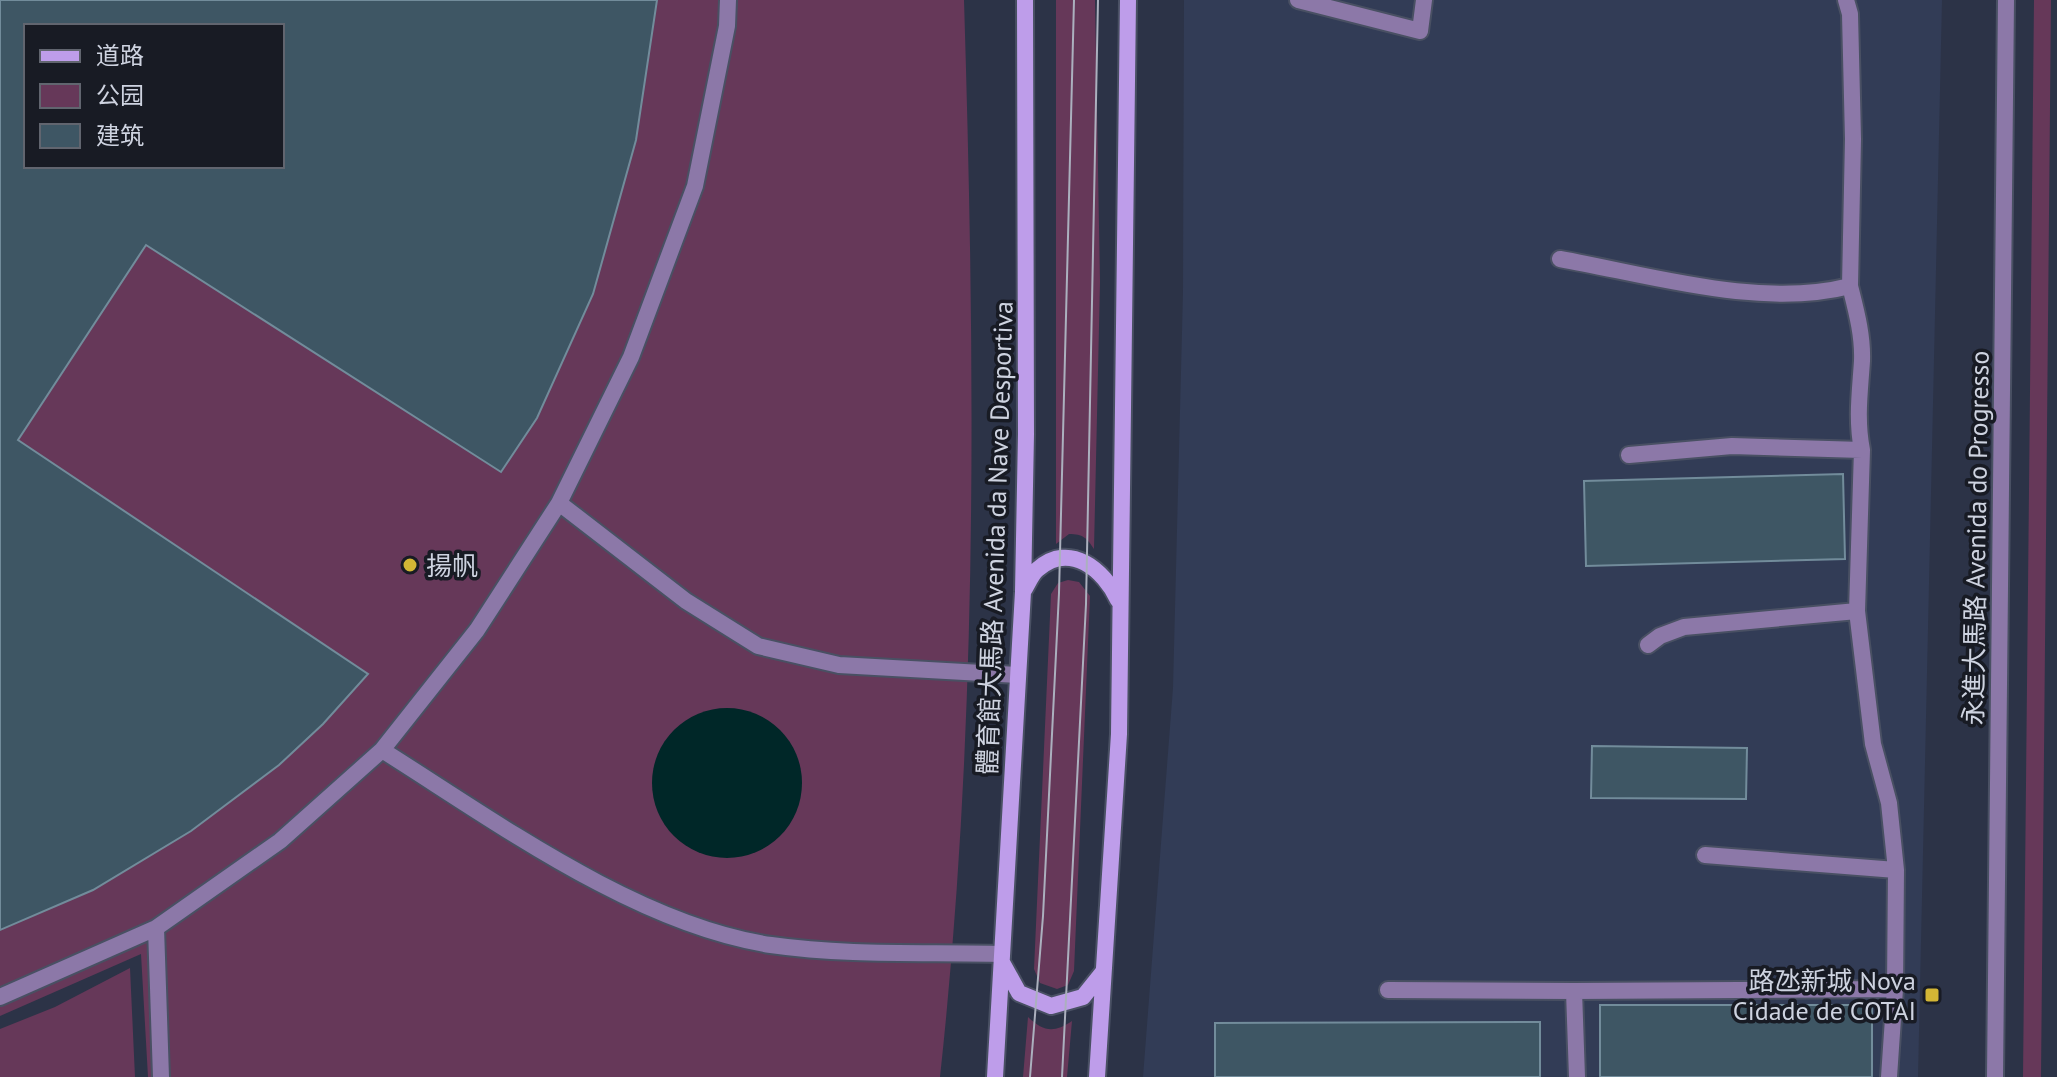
<svg xmlns="http://www.w3.org/2000/svg" width="2057" height="1077" viewBox="0 0 2057 1077" font-family="'PT Sans','Noto Sans SC',sans-serif">
  <rect width="100%" height="100%" fill="#2c3347"/>
  <!-- built -->
  <path fill="#323c56" d="M1184 0H1942L1918 1077H1143L1173 688 1183 292Z"/>
  <!-- green -->
  <path fill="#663859" fill-rule="evenodd" d="M0 0H964C975 360 979 719 940 1077H148L141 954 0 1016ZM26 26H282V166H26Z
    M1056 0H1095L1100 282 1094 549C1087 538 1083 534 1069 534L1056 544Z
    M2034 0H2051L2041 1077H2023Z
    M1068 580 1079 582 1090 596 1074 971 1068 985 1057 989 1040 983 1034 969 1051 594 1058 583Z
    M130 968 135 1077H0V1029L55 1007Z
    M1028 1017C1044 1032 1054 1033 1072 1021L1067 1077H1023Z"/>
  <!-- water -->
  <path fill="#002728" d="M652 783a75 75 0 1 1 150 0a75 75 0 1 1-150 0Z"/>
  <!-- building -->
  <path fill="#3e5664" stroke="#728c9b" stroke-width="2" fill-rule="evenodd" d="M0 0H657L636 140 593 294 537 418 501 472 146 245 18 440 368 674 323 724 279 765 191 831 93 890 0 930ZM26 26H282V166H26Z
    M1843 474 1845 559 1586 566 1584 481Z
    M1592 746 1747 748 1746 799 1591 798Z
    M1600 1005H1872V1077H1600Z
    M1540 1022V1077H1215V1023Z"/>
  <g fill="none" stroke-linecap="round" stroke-linejoin="round">
    <defs>
      <path id="lane" d="M1298 0 1420 31 1424 0
        M1846 0 1850 14 1853 139 1850 286
        M1560 259C1650 275 1761 309 1850 286 1856 310 1863 335 1862 361 1860 392 1856 419 1862 450
        M1629 455 1732 446 1862 450 1857 611
        M559 503 686 601 758 646 839 665 1018 675
        M1648 645 1660 636 1684 627 1857 611 1873 744 1889 803 1896 870 1895 989
        M382 750C495 821 637 925 771 945 848 956 925 952 1002 954
        M1705 855 1896 870
        M156 928 161 1077
        M1388 990 1574 991
        M0 997 156 928 280 841 382 750 477 630 559 503 631 357 695 186 727 26 728 0
        M1577 1077 1574 991 1895 989 1889 1077"/>
      <path id="street" d="M1995 1077 2006 0"/>
      <path id="secondary" d="M1024 590C1028 584 1032 573 1038 569 1070 541 1104 570 1118 600
        M1003 964 1019 993 1051 1006 1083 997 1103 972
        M995 1077 1023 592 1026 434 1025 0
        M1097 1077 1119 734 1128 0"/>
    </defs>
    <!-- lane casing -->
    <use href="#lane" stroke="#495063" stroke-width="20"/>
    <!-- street casing -->
    <use href="#street" stroke="#495063" stroke-width="20"/>
    <!-- secondary casing -->
    <use href="#secondary" stroke="#495063" stroke-width="20"/>
    <!-- lane -->
    <use href="#lane" stroke="#8c78a8" stroke-width="16"/>
    <!-- street -->
    <use href="#street" stroke="#8c78a8" stroke-width="16"/>
    <!-- secondary -->
    <use href="#secondary" stroke="#be9dea" stroke-width="16"/>
    <!-- tram -->
    <path stroke="#abb0be" stroke-width="2" d="M1030 1077 1043 916 1059 593 1074 0
      M1062 1077 1086 604 1098 0"/>
  </g>
  <!-- markers -->
  <g fill="#d3b635" stroke="#181b24" stroke-width="3">
    <circle cx="410" cy="565" r="8"/>
    <rect x="1924" y="987" width="16" height="16" rx="4"/>
  </g>
  <g text-anchor="middle" dominant-baseline="central" stroke-width="7" stroke-linejoin="round" paint-order="stroke">
    <!-- street labels -->
    <g font-size="26" fill="#ced3e0" stroke="#181b24">
      <text transform="translate(995 538) rotate(-88)">體育館大馬路 Avenida da Nave Desportiva</text>
      <text transform="translate(1976 538) rotate(-89)">永進大馬路 Avenida do Progresso</text>
    </g>
    <!-- poi labels -->
    <g font-size="26" fill="#ced3e0" stroke="#181b24" text-anchor="start">
      <text x="426" y="565">揚帆</text>
      <text x="1916" y="980" text-anchor="end">路氹新城 Nova<tspan x="1916" dy="30">Cidade de COTAI</tspan></text>
    </g>
  </g>
  <!-- legend -->
  <rect x="24" y="24" width="260" height="144" fill="#181b24" stroke="#61656f" stroke-width="2"/>
  <rect x="40" y="50" width="40" height="12" fill="#be9dea" stroke="#61656f" stroke-width="2"/>
  <text x="96" y="64" font-size="24" fill="#ced3e0">道路</text>
  <rect x="40" y="84" width="40" height="24" fill="#663859" stroke="#61656f" stroke-width="2"/>
  <text x="96" y="104" font-size="24" fill="#ced3e0">公园</text>
  <rect x="40" y="124" width="40" height="24" fill="#3e5664" stroke="#61656f" stroke-width="2"/>
  <text x="96" y="144" font-size="24" fill="#ced3e0">建筑</text>
</svg>
